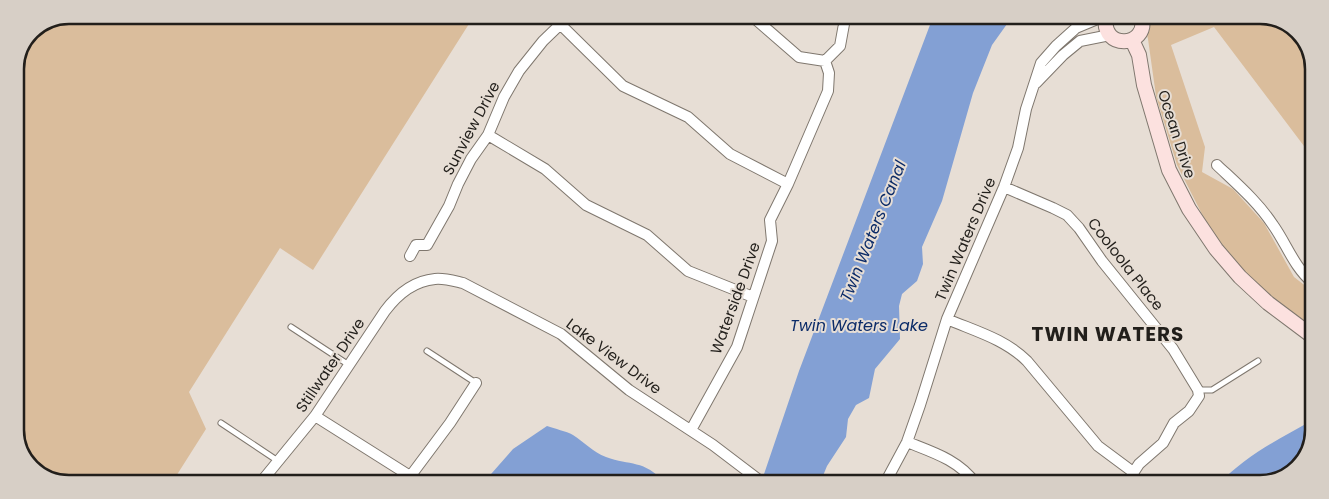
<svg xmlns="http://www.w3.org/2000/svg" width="1329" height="499" viewBox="0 0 1329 499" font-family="Poppins,sans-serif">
  <rect width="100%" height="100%" fill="#e7ded5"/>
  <!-- green -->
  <path fill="#dabd9c" d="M69 15 474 16 313 270 280 248 189 392 206 429 173 481H51L26 463 15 434V66L31 31Z
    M1143 18H1278L1303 36 1314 65 1313 158 1214 27 1171 45 1205 147 1202 172 1233 189 1264 223 1294 277 1312 291V331L1284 312 1237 268 1208 226 1177 165 1156 96 1148 39Z"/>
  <!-- water -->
  <path fill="#83a0d4" d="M933 17H1012L992 45 973 93 942 201 922 247 923 264 917 281 902 294 899 306 900 339 875 369 869 398 856 405 848 419 846 437 827 466 820 483H761L799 371Z
    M1311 421V448L1293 473 1260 484H1219C1245 456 1279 439 1311 421Z
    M547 426C555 429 566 431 573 435 584 442 593 452 606 457 630 466 644 459 665 483L484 482 513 449Z"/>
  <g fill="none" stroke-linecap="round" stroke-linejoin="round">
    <defs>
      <path id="lane" d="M291 327 349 365
        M427 351 476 383
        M1198 390H1212L1258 361
        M221 423 278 461"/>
      <path id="street" d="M753 17 799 57 825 61 840 46 844 24 839 17
        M561 25 623 86 688 117 730 154 788 184
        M1036 83 1063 55 1080 41 1110 35
        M488 135 545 169 586 205 647 235 688 271 753 297
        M1217 165C1237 184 1258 202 1273 225 1286 243 1294 267 1312 282
        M1004 187 1053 208 1067 215 1079 228 1102 261 1173 349 1198 390 1199 396 1189 411 1174 423 1163 443 1139 464 1126 484
        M410 256 416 245H427L449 206 458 184 471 159 488 135 504 97 519 71 543 41 569 16
        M947 319C975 331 1005 339 1027 361L1098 446 1133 472
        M315 416 410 476
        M691 430 737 347 772 241 770 220 788 184 828 91 829 73 825 61
        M907 442C932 452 959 460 975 483
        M261 482 315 416 385 311C397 295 413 281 435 279 444 278 454 281 463 283L561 334 629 390 713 445 763 483
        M406 482 450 423 476 383
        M885 483 907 442 920 405 947 319 1004 187 1018 148 1026 109 1041 63 1056 46 1076 28 1100 18"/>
      <path id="secondary" d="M1106 18C1101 50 1148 48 1142 18
        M1132 40 1139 55 1144 85 1169 170 1189 209 1216 249 1240 277 1268 303 1312 336"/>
    </defs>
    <!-- lane casing -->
    <use href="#lane" stroke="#7f776e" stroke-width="7"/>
    <!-- street casing -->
    <use href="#street" stroke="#7f776e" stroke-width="12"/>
    <!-- secondary casing -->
    <use href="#secondary" stroke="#7f776e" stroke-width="16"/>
    <!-- lane -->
    <use href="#lane" stroke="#fff" stroke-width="5"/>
    <!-- street -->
    <use href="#street" stroke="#fff" stroke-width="10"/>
    <!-- secondary -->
    <use href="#secondary" stroke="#fce1df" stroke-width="14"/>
  </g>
  <g text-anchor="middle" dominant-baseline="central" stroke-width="4" stroke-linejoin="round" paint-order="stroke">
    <!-- street labels -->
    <g font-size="15" fill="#221f1b" stroke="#e7ded5">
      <text transform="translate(471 128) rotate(-62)">Sunview Drive</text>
      <text transform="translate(1177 134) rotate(72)">Ocean Drive</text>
      <text transform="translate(965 239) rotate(-67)">Twin Waters Drive</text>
      <text transform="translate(1126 264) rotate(52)">Cooloola Place</text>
      <text transform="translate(735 298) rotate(-70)">Waterside Drive</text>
      <text transform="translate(614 356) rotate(37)">Lake View Drive</text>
      <text transform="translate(330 365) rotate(-56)">Stillwater Drive</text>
    </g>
    <!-- water labels -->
    <g font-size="16" font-style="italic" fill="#0b2b68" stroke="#e7ded5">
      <text transform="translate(873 231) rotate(-68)">Twin Waters Canal</text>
      <text x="859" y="325">Twin Waters Lake</text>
    </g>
    <!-- district labels -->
    <g font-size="20" font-weight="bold" letter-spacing="1" fill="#221f1b" stroke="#e7ded5">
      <text x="1108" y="334">TWIN WATERS</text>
    </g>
  </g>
  <!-- crop -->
  <path d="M0 0H1329V499H0ZM69 24H1260A45 45 0 0 1 1305 69V430A45 45 0 0 1 1260 475H69A45 45 0 0 1 24 430V69A45 45 0 0 1 69 24Z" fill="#d7cfc6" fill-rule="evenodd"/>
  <path fill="none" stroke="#221f1b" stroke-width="2.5" d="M69 24H1260A45 45 0 0 1 1305 69V430A45 45 0 0 1 1260 475H69A45 45 0 0 1 24 430V69A45 45 0 0 1 69 24Z"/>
</svg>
